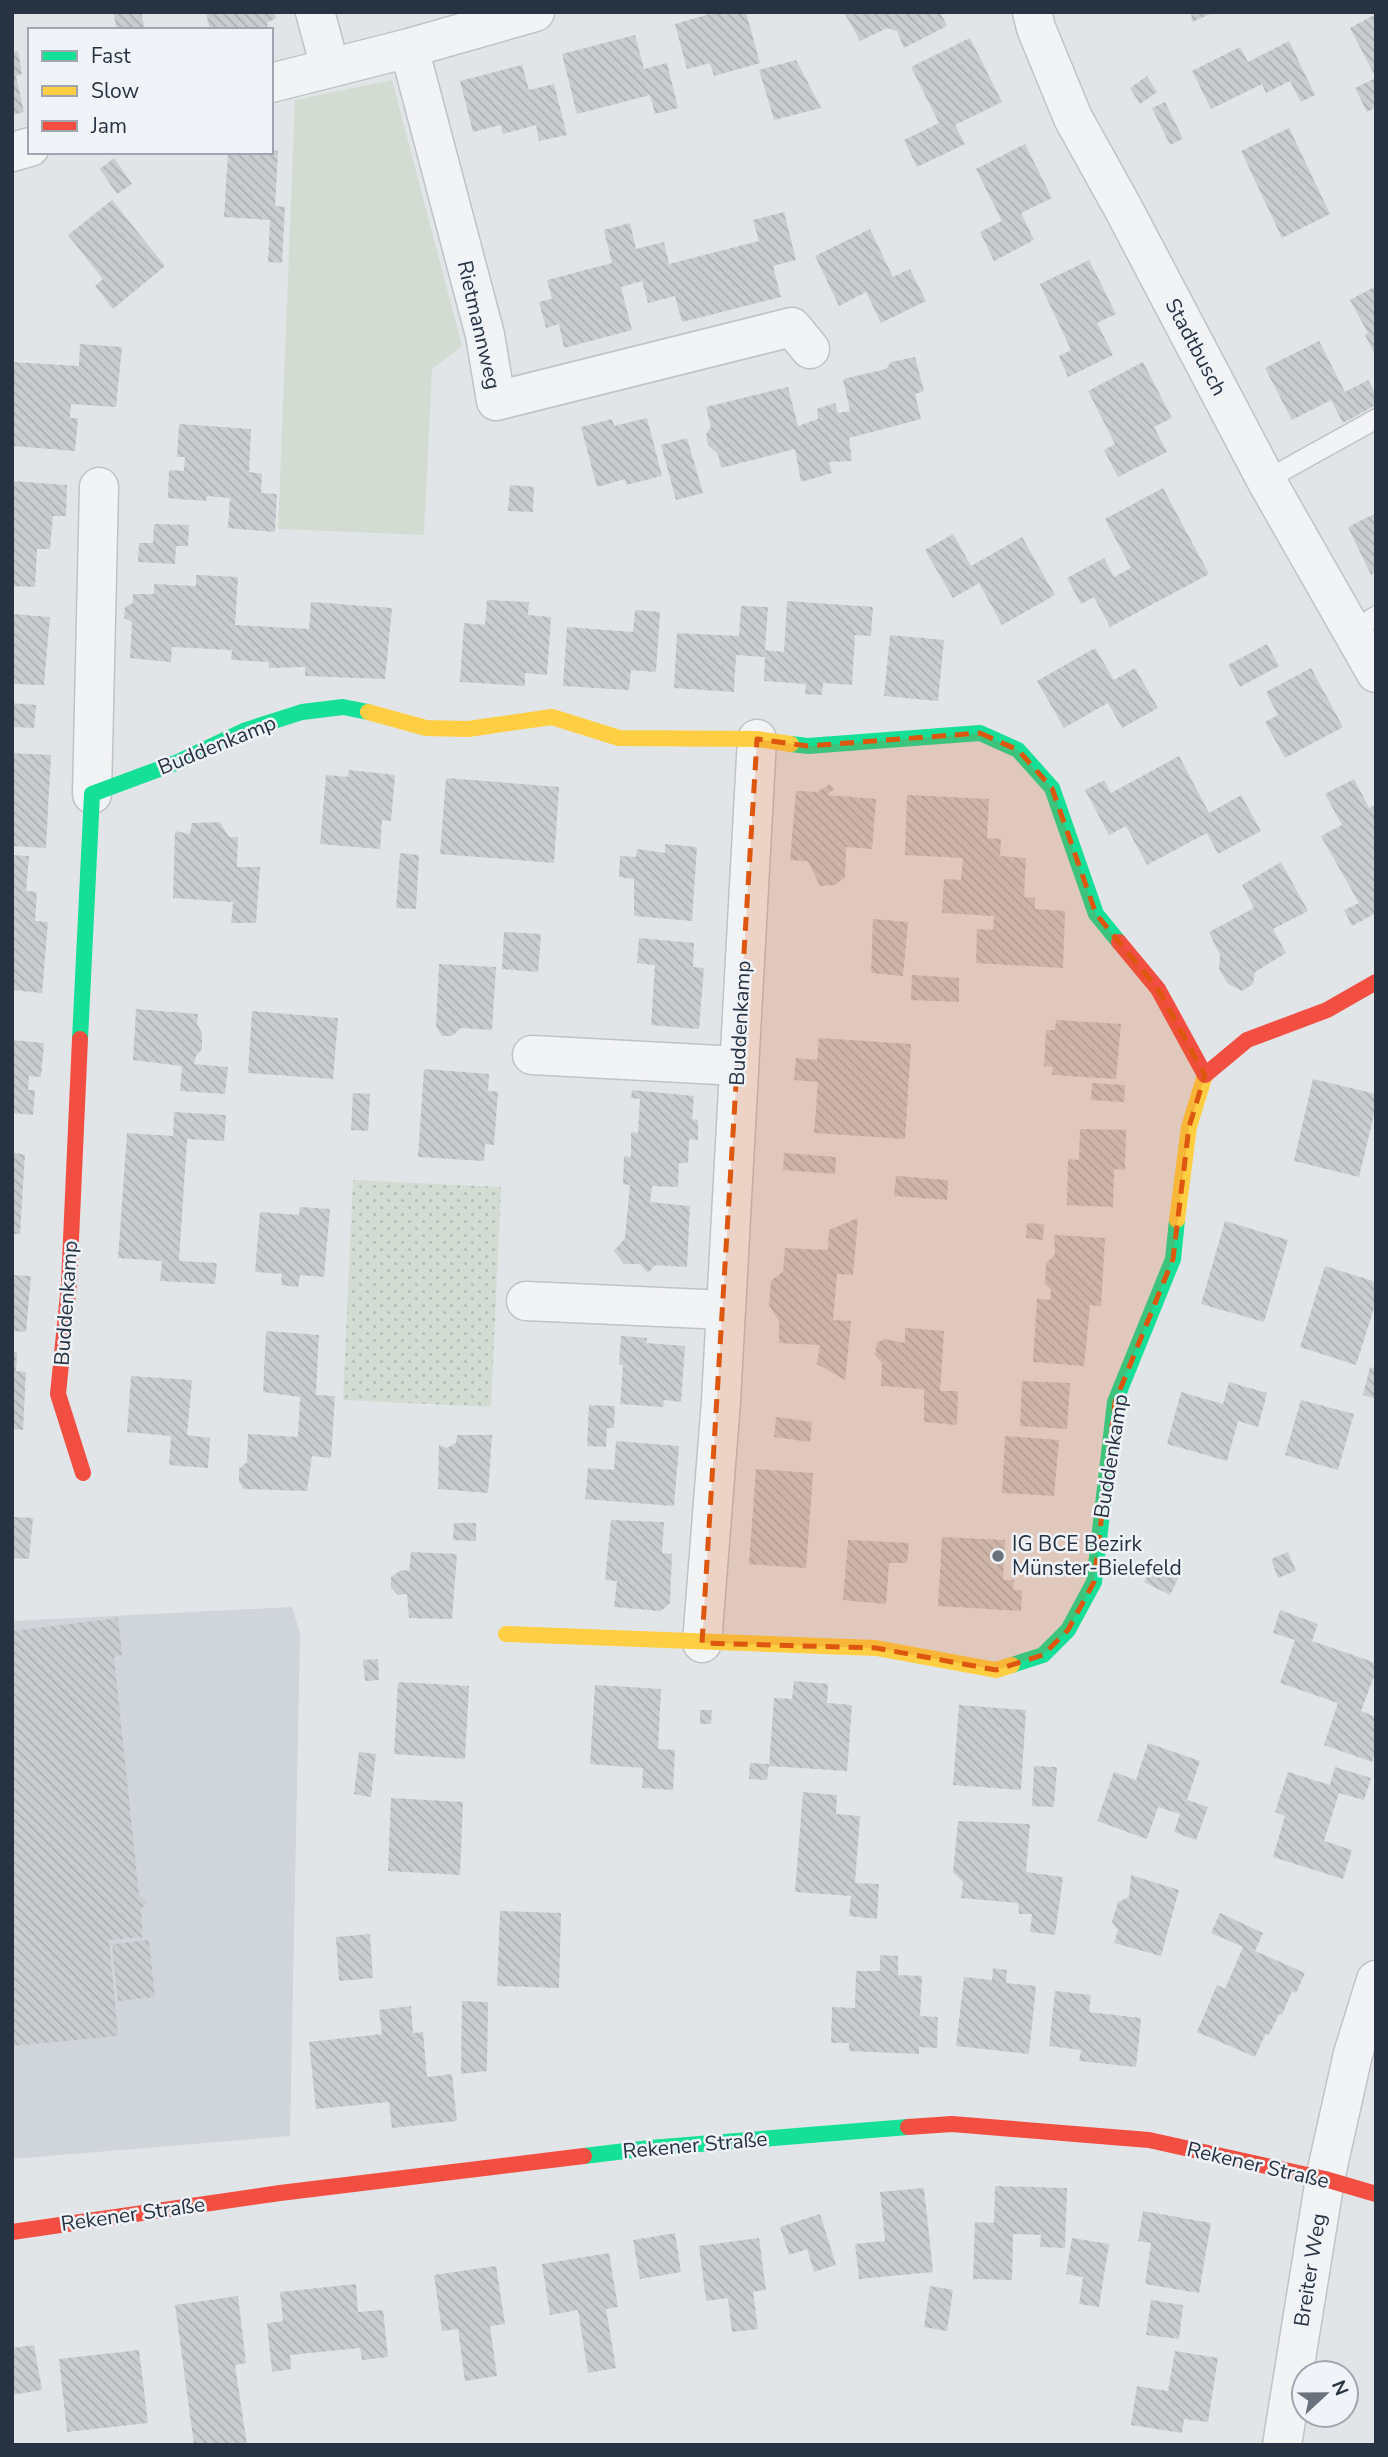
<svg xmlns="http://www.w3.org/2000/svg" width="1388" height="2457" viewBox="0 0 1388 2457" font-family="'Nunito Sans',sans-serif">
  <defs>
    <pattern id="grass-dots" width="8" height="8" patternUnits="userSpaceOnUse" patternTransform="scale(1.75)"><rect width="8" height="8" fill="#d3dcd2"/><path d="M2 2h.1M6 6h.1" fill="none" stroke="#b5bdb6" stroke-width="1.8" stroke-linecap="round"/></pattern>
    <pattern id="building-back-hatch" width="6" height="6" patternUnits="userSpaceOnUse" patternTransform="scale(1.75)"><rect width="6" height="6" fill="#cacdd0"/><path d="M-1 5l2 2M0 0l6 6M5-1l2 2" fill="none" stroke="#aeb0b4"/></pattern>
  </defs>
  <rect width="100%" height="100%" fill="#e2e5e8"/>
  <!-- built -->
  <path fill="#d0d4db" d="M292 1607 300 1633 290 2136 12 2159V1621Z"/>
  <!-- grass -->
  <path fill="url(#grass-dots)" d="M353 1180 501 1187 491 1407 343 1400Z"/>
  <!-- park -->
  <path fill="#d3dcd2" d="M392 80 462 346 432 369 424 535 278 529 295 100Z"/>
  <!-- building -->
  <path fill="url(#building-back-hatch)" d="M113 12H141L145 30H117Z
    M206 12H274L276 18 267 23 268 30H210Z
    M716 12H746L760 63 714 76 710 63 687 69 675 24Z
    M844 12H940L947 26 904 48 897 31 887 28 860 41Z
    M1191 12H1215L1192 22Z
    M1376 14V107L1367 112 1355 88 1376 78 1350 28Z
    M635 35 644 69 667 63 678 108 655 114 650 95 577 114 562 54Z
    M970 38 1002 102 955 125 965 144 917 167 904 140 939 123 911 67Z
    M1289 41 1315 95 1301 102 1290 81 1266 93 1262 84 1211 109 1192 71 1240 47 1248 62Z
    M12 51H18L22 74 16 76 24 112 12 115Z
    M796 60 821 108 774 120 759 70Z
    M522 65 529 90 554 84 567 135 539 141 536 125 503 134 501 125 473 132 460 81Z
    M1147 76 1157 92 1140 104 1130 88Z
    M1165 102 1183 139 1170 145 1152 108Z
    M1289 128 1330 214 1282 238 1241 151Z
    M1025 144 1052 198 1021 213 1034 240 994 261 980 232 1002 221 976 169Z
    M271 150 278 151 275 206 285 207 282 263 268 262 270 220 224 217 228 152H271Z
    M114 158 132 184 117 194 100 169Z
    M112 200 165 266 113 309 95 286 103 279 68 235Z
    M784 212 796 260 773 266 781 297 682 322 675 296 648 303 642 281 621 287 632 330 564 348 559 324 546 328 539 302 552 299 547 280 612 263 604 230 630 223 636 249 664 242 669 264 759 241 753 220Z
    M870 229 893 277 910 269 926 301 881 323 866 292 839 306 815 256Z
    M1089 260 1116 314 1097 323 1113 355 1068 377 1059 356 1071 350 1040 284Z
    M1376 286V357L1365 335 1368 333 1350 300Z
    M1319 341 1345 392 1368 380 1376 394V405L1343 423 1331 400 1292 420 1265 368Z
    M80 344 122 347 116 407 71 404 70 418H78L75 451 12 446V362L79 366Z
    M915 357 924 391 915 394 921 419 849 438 852 461 829 462 832 473 801 482 795 449 721 468 718 454 708 445 706 434 711 427 706 407 788 387 798 426 818 419 817 409 835 403 838 413 850 411 843 379 886 369 891 362Z
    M1143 362 1172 418 1154 427 1167 452 1118 477 1104 450 1115 444 1088 391Z
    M647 418 662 476 626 485 625 479 597 487 581 427 612 419 614 426Z
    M179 424 251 429 249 472 262 474 261 493 277 494 275 532 228 528 230 498 207 496 206 501 168 498 169 470 184 471 185 457H177Z
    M687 438 703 493 676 500 661 445Z
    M12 481 67 485 66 516H53L50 549H37L35 587 12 586Z
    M510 485 534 487 533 512 508 511Z
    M1163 488 1209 574 1110 627 1094 597 1081 604 1067 578 1104 558 1114 577 1131 568 1105 519Z
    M1376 513V572L1371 575 1348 527Z
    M154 524 189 525 188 546H176L175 564 138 562 139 543H153Z
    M953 534 971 566 1022 537 1055 595 1002 625 979 583 953 598 925 550Z
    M196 575 238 577 235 625 309 629 311 602 392 608 385 679 305 676V667L269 668V662L231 660 232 650 172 647 171 662 130 658 132 622 124 618 125 607 133 603V594H154V584L196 586Z
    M487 600 529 602 528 615 551 617 547 675 525 673V686L460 682 464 623 485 625Z
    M787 601 873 607 871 636 855 635 852 685 823 683 822 695 805 694 806 684 764 681 765 657 736 655 734 692 674 688 677 633 739 636 741 606 768 607 765 650 784 652Z
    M635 610 660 612 656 672 631 670 629 690 563 686 567 627 633 632Z
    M12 614 50 617 44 685 12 684Z
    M890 635 944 640 938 701 884 696Z
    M1267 644 1279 666 1240 687 1228 665Z
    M1095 648 1114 680 1135 668 1158 708 1122 728 1108 703 1064 728 1037 681Z
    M1311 668 1343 727 1285 758 1265 722 1278 715 1266 692Z
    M12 703 36 705 34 728 12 727Z
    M12 753 51 755 46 848 12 846Z
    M1179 756 1209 813 1241 795 1261 831 1218 854 1207 833 1147 865 1126 826 1109 835 1085 790 1104 780 1111 793Z
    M349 770 395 775 391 821 382 820 380 849 320 844 326 775 348 777Z
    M446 778 559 787 554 863 440 854Z
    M1354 779 1369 808 1376 805V913L1352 926 1344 910 1359 903 1321 836 1342 825 1325 794Z
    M830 784 834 789 827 795 876 799 872 849 846 847 845 877 835 885 820 886 808 861 790 860 796 791 817 792Z
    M907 795 989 799 987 838 1001 839 1000 856 1026 858 1024 897 1035 898V909L1065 911 1063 968 976 963 977 929 993 930 994 916 942 913 944 879 961 880 963 858 905 855Z
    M220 822 229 837H238L237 867H260L256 923H231L233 902 173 898 175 831 190 834 192 823Z
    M665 844 697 847 692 921 634 916V879L619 877 620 856 636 857 637 849 665 853Z
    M400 853 419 855 416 909 396 908Z
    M12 855 29 856 26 891 37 892 35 921 48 922 42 993 12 990Z
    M1281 862 1308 911 1273 929 1286 953 1255 972 1253 984 1242 991 1228 984 1219 969 1220 955 1209 932 1254 908 1242 885Z
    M873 919 908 922 903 976 871 973Z
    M504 932 541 934 538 972 502 969Z
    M639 938 694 943 693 967 704 968 699 1029 651 1025 655 965 637 963Z
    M439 964 496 967 492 1030 461 1028 452 1036H442L436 1026Z
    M912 975 959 978V1002L911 1000Z
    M136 1009 198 1014 197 1024 202 1033V1049L196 1056 194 1064 228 1067 225 1094 180 1091 182 1066 133 1060Z
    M252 1011 338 1018 333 1079 248 1073Z
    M1056 1020 1121 1024 1116 1079 1052 1075 1053 1067 1044 1066 1046 1030H1055Z
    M819 1038 911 1044 905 1139 814 1133 818 1082 794 1080 796 1058 817 1060Z
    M12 1040 44 1043 41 1077 29 1076 28 1090H35L33 1115 12 1113Z
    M424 1069 489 1074 488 1091 498 1092 494 1145 485 1144 484 1161 418 1157Z
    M1313 1079 1376 1094V1106L1359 1177 1294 1161Z
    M1092 1083 1125 1085 1124 1102 1091 1100Z
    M632 1090 694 1096 692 1119 698 1120V1140L689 1139 688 1163H679L678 1187 652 1186 650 1202 690 1206 687 1267 655 1265 648 1273 640 1264H624L614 1251 625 1238 630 1185 623 1184 624 1156 631 1157V1132L638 1133 640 1099 631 1098Z
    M353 1093 370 1094 368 1131 351 1130Z
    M174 1112 226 1115 224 1141 187 1139 179 1261 217 1263 215 1284 160 1281 162 1261 118 1258 127 1133 173 1136Z
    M1080 1129 1126 1130 1125 1170 1114 1169 1113 1207 1067 1205 1068 1159 1079 1160Z
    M12 1152 25 1155 20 1234H12Z
    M784 1153 836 1157 835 1174 783 1170Z
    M896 1176 948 1180 947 1200 894 1196Z
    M300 1207 330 1209 324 1277 300 1275 298 1287 281 1285 282 1274 255 1272 260 1212 299 1215Z
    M858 1218 853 1275 837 1274 833 1320 851 1321 845 1380 817 1364 820 1345 779 1343V1321L769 1305 771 1281 783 1271 785 1248 828 1250 829 1230Z
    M1225 1221 1288 1240 1264 1322 1201 1304Z
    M1027 1223 1044 1224 1043 1240 1026 1238Z
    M1054 1235 1105 1238 1101 1306 1090 1305 1084 1366 1033 1362 1037 1299 1050 1300 1051 1290 1045 1284 1046 1263 1055 1255Z
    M1325 1266 1376 1282V1302L1356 1365 1300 1347Z
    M12 1275 31 1276 26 1332 12 1331Z
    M905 1328 944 1331 940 1391H958L957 1425 924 1422V1389L881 1386 882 1363 875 1355 877 1343 884 1339 905 1343Z
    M266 1331 319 1335 316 1395 335 1396 331 1458 312 1456 307 1491 244 1489 239 1482V1469L247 1462 248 1434 298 1437 300 1397 263 1392Z
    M621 1336 647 1338 646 1343 685 1346 681 1402 664 1400 663 1407 620 1404 623 1365 619 1364Z
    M12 1352H17L16 1371 26 1372 23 1430 12 1429Z
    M1370 1367 1376 1369V1399L1363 1395Z
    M131 1376 192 1380 187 1435 210 1438 208 1468 169 1465 171 1436 127 1432Z
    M1022 1381 1070 1383 1067 1429 1020 1426Z
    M1229 1382 1267 1393 1258 1427 1238 1421 1227 1461 1167 1444 1181 1392 1223 1404Z
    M1301 1400 1354 1414 1338 1470 1285 1455Z
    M589 1405 615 1406 614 1428H607L606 1447 587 1446Z
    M776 1417 812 1422 810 1442 774 1437Z
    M457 1435H492L488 1493 438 1489 439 1445 447 1448 456 1443Z
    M1005 1436 1059 1440 1054 1496 1002 1493Z
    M616 1441 679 1446 674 1506 585 1499 588 1468 614 1470Z
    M756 1469 813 1473 806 1568 749 1564Z
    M12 1517 33 1518 29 1559 12 1558Z
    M611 1520 664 1522 662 1553 672 1554 670 1603 661 1611 614 1607 617 1581 605 1580Z
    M454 1523H476V1541L453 1540Z
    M942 1537 1005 1540 1003 1580H1014L1013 1590H1022L1021 1611 938 1606Z
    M848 1540 909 1543 907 1563H889L886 1604 843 1600Z
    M411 1552 457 1554 452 1619 409 1618 407 1594 398 1595 391 1587V1577L401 1570 409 1571Z
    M1288 1552 1296 1571 1278 1578 1271 1559Z
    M1154 1561 1180 1574 1170 1595 1144 1582Z
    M1280 1610 1318 1624 1312 1641 1376 1663V1671L1361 1711 1376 1717V1751L1372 1762 1324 1745 1338 1703 1280 1683 1295 1640 1273 1633Z
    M118 1618 122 1655 114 1657 139 1895 147 1902 141 1910 143 1937 109 1940 118 2036 12 2046V1631Z
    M378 1659 379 1680 365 1681 363 1660Z
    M794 1681 828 1684 827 1703 852 1705 847 1771 769 1766 774 1698 792 1699Z
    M398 1682 469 1686 465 1759 394 1754Z
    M595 1685 661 1689 658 1749 675 1750 673 1790 642 1788 643 1768 590 1764Z
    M959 1705 1026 1710 1021 1790 953 1785Z
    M700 1710H712L711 1724H700Z
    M1148 1743 1200 1761 1187 1800 1208 1807 1196 1840 1174 1832 1180 1814 1158 1807 1147 1839 1097 1821 1114 1772 1136 1780Z
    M359 1752 376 1754 371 1797 354 1794Z
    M750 1763 769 1764 767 1780 749 1779Z
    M1034 1766 1057 1767 1054 1807 1032 1806Z
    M1335 1767 1371 1778 1364 1800 1339 1793 1324 1841 1352 1850 1343 1879 1273 1857 1285 1816 1275 1812 1288 1772 1330 1785Z
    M803 1792 837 1795 836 1814 860 1816 855 1883 879 1884 877 1919 849 1916 851 1896 795 1892Z
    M391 1798 463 1802 460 1875 388 1871Z
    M958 1821 1030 1824 1026 1872 1063 1877 1055 1935 1030 1932 1032 1914H1019L1018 1903 961 1898 963 1882 953 1872Z
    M1131 1875 1179 1890 1161 1956 1114 1943 1118 1930 1112 1922 1118 1902 1129 1897Z
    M500 1911 561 1913 559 1988 497 1986Z
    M1220 1913 1263 1933 1255 1951 1305 1973 1296 1993 1292 1991 1282 2015 1279 2014 1269 2035 1266 2033 1255 2057 1197 2032 1217 1985 1225 1989 1243 1947 1211 1933Z
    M370 1934 373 1978 339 1981 336 1937Z
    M149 1940 155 1997 118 2001 112 1944Z
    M880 1955 898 1956V1975L922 1976 920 2016 938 2017 937 2048 919 2047V2054L849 2051V2043H831L832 2007 855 2008 856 1971H880Z
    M993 1968 1007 1970 1006 1983 1036 1986 1029 2054 956 2046 964 1977 992 1980Z
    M1055 1991 1091 1995 1089 2012 1141 2018 1136 2067 1079 2061 1081 2050 1049 2046Z
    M462 2001 488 2002 487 2071 461 2074Z
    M411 2006 413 2033 423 2032 427 2077 452 2074 457 2121 392 2128 389 2102 316 2109 309 2042 382 2034 379 2010Z
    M995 2186 1067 2188 1065 2248 1040 2247 1041 2235 1013 2234 1012 2280 973 2279 975 2222 994 2223Z
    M924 2188 933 2272 859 2279 855 2244 885 2241 880 2192Z
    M1143 2211 1211 2223 1199 2293 1145 2284 1151 2243 1138 2241Z
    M820 2214 836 2265 814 2272 807 2249 789 2255 780 2227Z
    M675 2233 681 2272 640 2279 633 2240Z
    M759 2238 766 2290 753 2292 758 2329 732 2332 728 2298 706 2301 699 2246Z
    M1072 2238 1109 2244 1099 2307 1079 2304 1083 2277 1066 2274Z
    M609 2253 618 2307 606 2309 616 2368 588 2373 578 2310 550 2315 542 2264Z
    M496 2266 505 2324 490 2326 497 2376 465 2381 458 2329 442 2331 434 2275Z
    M356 2284 358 2312 383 2310 388 2357 362 2360 360 2348 290 2355 291 2369 272 2372 267 2323 283 2321 280 2292Z
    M930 2286 953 2290 947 2331 924 2327Z
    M238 2296 246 2363 235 2365 247 2445H194L175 2305Z
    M1151 2300 1183 2305 1179 2339 1146 2335Z
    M34 2345 42 2390 12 2395V2348Z
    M139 2350 148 2423 67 2432 59 2359Z
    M1175 2351 1218 2358 1208 2422 1184 2419 1182 2433 1131 2425 1137 2386 1168 2391Z"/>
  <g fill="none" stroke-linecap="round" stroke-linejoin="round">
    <defs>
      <path id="lane" d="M1266 480 1376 419
        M1352 631 1376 616"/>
      <path id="street" d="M315 12 330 67
        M1032 12 1036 28 1073 118 1123 208 1266 480 1376 673
        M409 48 485 335 496 401 792 327 810 349
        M271 83 409 48 535 12
        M12 152 30 147
        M92 794 99 487
        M532 1055 738 1066
        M526 1301 726 1310
        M702 1643 721 1401 757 739
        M1282 2445 1325 2179 1353 2054 1376 1980"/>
    </defs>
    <!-- lane casing -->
    <use href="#lane" stroke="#c0c3c6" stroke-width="22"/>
    <!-- street casing -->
    <use href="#street" stroke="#c0c3c6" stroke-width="41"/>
    <!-- lane -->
    <use href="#lane" stroke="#f2f3f4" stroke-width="19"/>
    <!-- street -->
    <use href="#street" stroke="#f2f3f4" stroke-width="38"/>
    <!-- fast -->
    <path stroke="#16e098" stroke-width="16" d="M791 744 808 746 980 733 1018 750 1052 788 1096 914 1119 942
      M80 1039 92 794 178 762 246 730 302 712 343 707 368 712
      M1012 1665 1043 1655 1068 1630 1094 1582 1115 1402 1173 1259 1177 1220
      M584 2156 650 2148 908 2127"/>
    <!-- slow -->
    <path stroke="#ffcf43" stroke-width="16" d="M368 712 426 728 468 729 552 717 619 738 757 739 791 744
      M1177 1220 1189 1127 1205 1075
      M506 1634 876 1648 996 1670 1012 1665"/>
    <!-- jam -->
    <path stroke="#f24e42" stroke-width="16" d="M1119 942 1158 989 1205 1075 1247 1040 1327 1010 1376 982
      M80 1039 69 1284 58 1394 83 1473
      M908 2127 952 2124 1149 2140 1325 2179 1376 2194
      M12 2232 280 2193 584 2156"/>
  </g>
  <!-- marked area -->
  <path fill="#de570f" fill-opacity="0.2" stroke="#de570f" stroke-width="5" stroke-dasharray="14 9" stroke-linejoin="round" d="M980 733 1018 750 1052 788 1096 914 1158 989 1205 1075 1189 1127 1173 1259 1115 1402 1094 1582 1068 1630 1043 1655 996 1670 876 1648 702 1643 757 739 808 746Z"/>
  <!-- markers -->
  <circle fill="#68717c" stroke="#f0f3f7" stroke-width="2.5" cx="998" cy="1556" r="7"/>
  <g text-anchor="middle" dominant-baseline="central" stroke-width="5" stroke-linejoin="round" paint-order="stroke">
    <!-- street labels -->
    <g font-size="21" fill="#273242" stroke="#f0f3f7">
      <text transform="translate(479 325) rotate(77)">Rietmannweg</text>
      <text transform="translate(1196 347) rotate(62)">Stadtbusch</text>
      <text transform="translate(217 745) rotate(-22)">Buddenkamp</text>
      <text transform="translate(740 1023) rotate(-87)">Buddenkamp</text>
      <text transform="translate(66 1303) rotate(-86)">Buddenkamp</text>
      <text transform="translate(1111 1456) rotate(-81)">Buddenkamp</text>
      <text transform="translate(695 2145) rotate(-5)">Rekener Straße</text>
      <text transform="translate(1258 2165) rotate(13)">Rekener Straße</text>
      <text transform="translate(133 2214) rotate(-8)">Rekener Straße</text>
      <text transform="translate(1310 2270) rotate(-81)">Breiter Weg</text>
    </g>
    <!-- poi labels -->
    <g font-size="21" fill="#273242" stroke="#f0f3f7" text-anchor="start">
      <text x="1012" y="1544">IG BCE Bezirk<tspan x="1012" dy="24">Münster-Bielefeld</tspan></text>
    </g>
  </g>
  <!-- border -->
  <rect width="1388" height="2457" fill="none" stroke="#273242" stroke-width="28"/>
  <!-- legend -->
  <rect x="28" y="28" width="245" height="126" fill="#f0f3f7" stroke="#a0a6af" stroke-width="2"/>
  <rect x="42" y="51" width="35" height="10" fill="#16e098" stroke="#a0a6af" stroke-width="2"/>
  <text x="91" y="63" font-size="21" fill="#273242">Fast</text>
  <rect x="42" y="86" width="35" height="10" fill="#ffcf43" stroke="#a0a6af" stroke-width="2"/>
  <text x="91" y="98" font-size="21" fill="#273242">Slow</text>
  <rect x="42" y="121" width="35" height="10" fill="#f24e42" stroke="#a0a6af" stroke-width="2"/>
  <text x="91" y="133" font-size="21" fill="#273242">Jam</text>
  <!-- north arrow -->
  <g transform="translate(1325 2394) rotate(68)"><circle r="33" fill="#f0f3f7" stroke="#a0a6af" stroke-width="2"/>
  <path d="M0-5L12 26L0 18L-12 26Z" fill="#68717c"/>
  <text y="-10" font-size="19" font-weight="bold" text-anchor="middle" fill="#273242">N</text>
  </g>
</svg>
